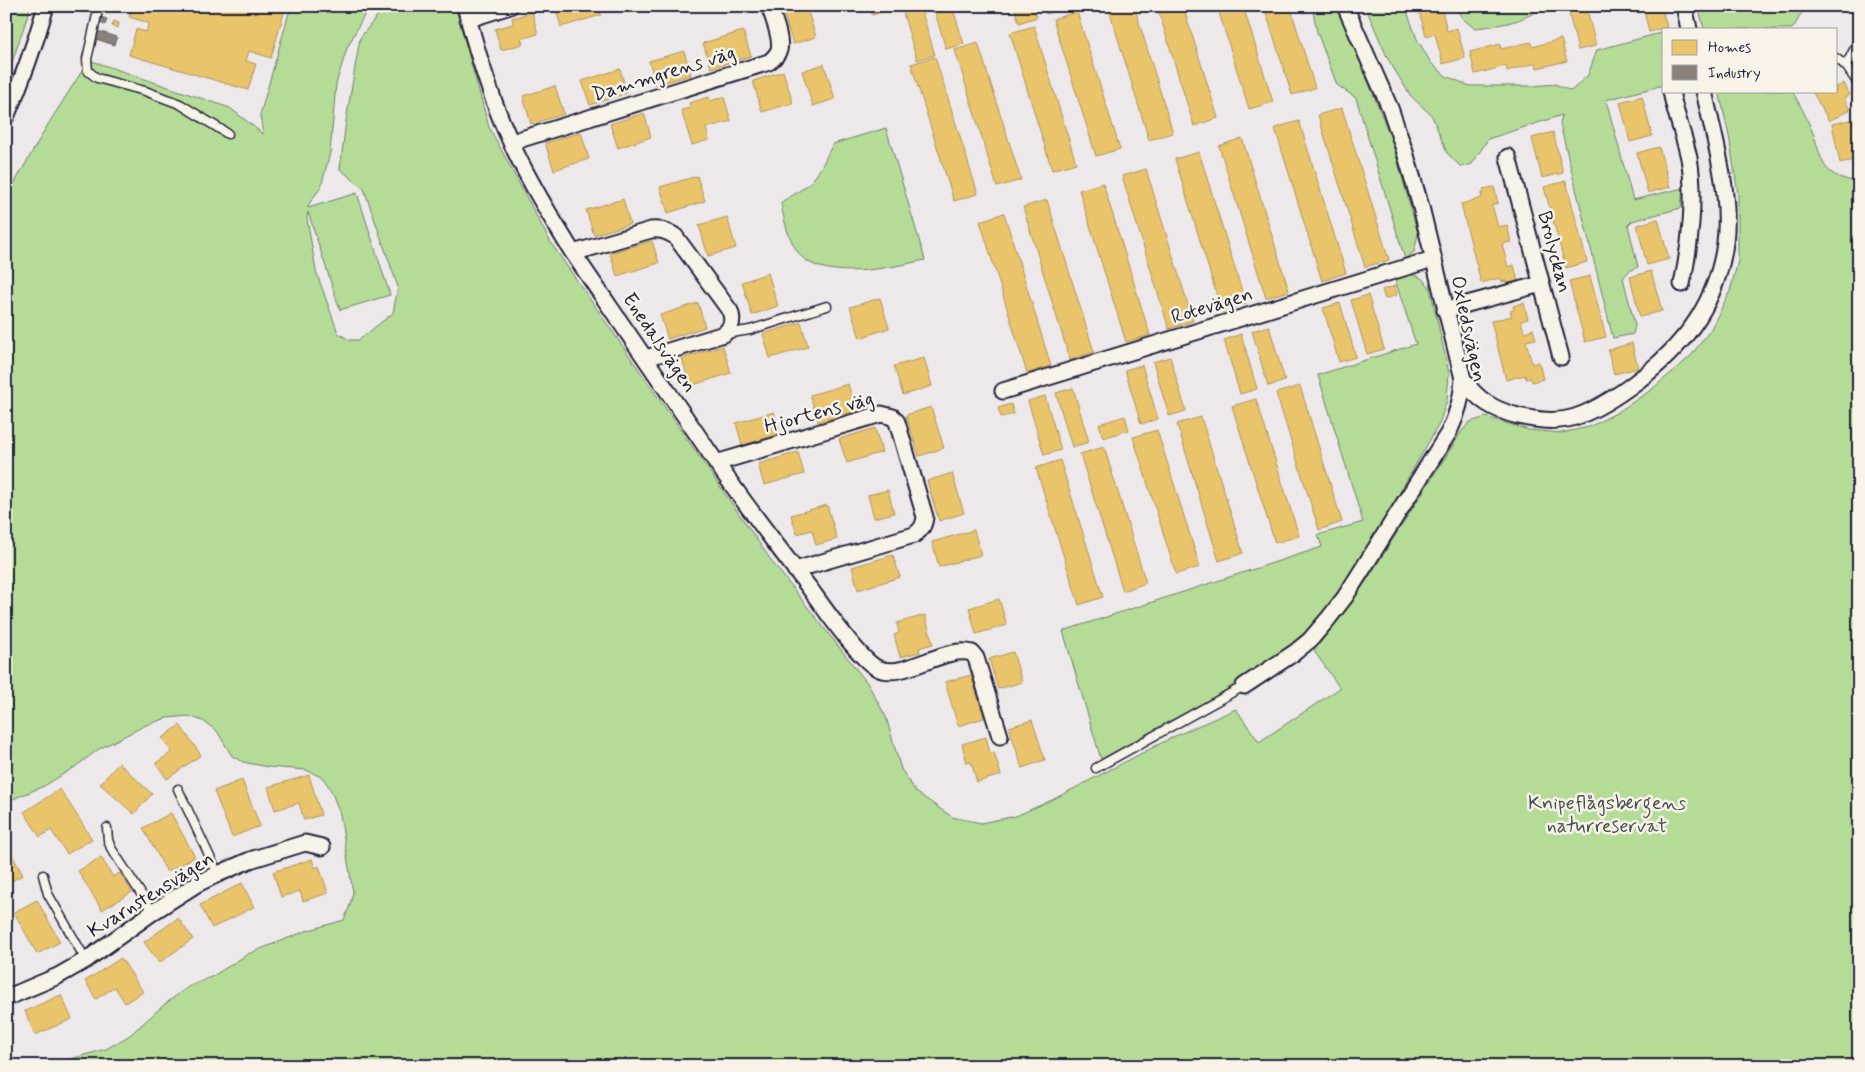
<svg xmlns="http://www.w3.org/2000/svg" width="1865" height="1072" viewBox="0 0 1865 1072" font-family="Mynerve,sans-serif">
  <rect width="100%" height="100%" fill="#ede8ea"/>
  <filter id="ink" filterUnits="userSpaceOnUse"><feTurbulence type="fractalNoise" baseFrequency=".02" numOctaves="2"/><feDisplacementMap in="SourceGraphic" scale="10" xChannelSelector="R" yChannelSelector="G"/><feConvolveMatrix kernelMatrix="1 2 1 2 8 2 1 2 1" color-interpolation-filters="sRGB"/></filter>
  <g filter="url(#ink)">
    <!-- green -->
    <path fill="#b5dc97" stroke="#6c7f69" d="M6 6H31L6 80Z
      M291 6H369L347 48 336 84 330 153 321 187 309 204 308 208 357 193 390 295 340 310 308 212 307 218 316 271 338 333 349 340H359L393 313 398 287 364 189 340 169 346 121 360 38 385 6H455L489 127 551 243 773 563 868 684 886 717 901 769 916 792 952 817 981 823 1016 816 1052 800 1173 737 1236 709 1259 742 1340 688 1314 651 1365 583 1462 431 1470 422 1486 417 1529 430 1561 433 1589 427 1618 412 1651 390 1690 357 1711 329 1730 291 1738 261V194L1729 136 1719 91H1792C1800 104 1807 118 1813 133 1817 143 1819 156 1825 166 1830 175 1849 183 1859 180V1066H46L106 1049 130 1035 165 1004 188 987 213 976 248 954 306 931 344 920 350 905 353 892 340 814 331 790 323 778 306 770 268 767 243 762 232 756 217 731 203 721 189 716 167 718 146 725 99 749 75 767 44 786 6 802V198L47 126 89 60 230 108 263 134 260 115Z
      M1312 6H1338L1392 141 1418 234 1414 252 1405 259 1356 98 1337 85 1317 32Z
      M1365 6H1405L1417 39 1431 63 1446 76 1470 86H1534L1555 84 1571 91 1588 75 1597 50 1664 32V85L1606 100 1633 200 1683 188 1681 208 1632 221 1628 225 1638 267 1629 271 1623 278 1635 325 1633 334 1613 338 1560 124 1562 115 1488 139 1472 164 1461 167 1447 153 1432 116 1410 95 1388 59Z
      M1455 6H1544C1524 22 1498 26 1474 28L1462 18Z
      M1698 6H1801L1803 10 1794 27 1791 29H1704Z
      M886 128 925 260C892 267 837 280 807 261 791 251 783 219 781 202 795 194 812 185 820 169 825 161 828 152 833 144Z
      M1407 275C1418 274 1423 278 1430 288L1449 373 1447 400 1439 424 1369 546 1335 599 1317 622 1291 644 1226 690 1101 759 1063 631 1322 547 1318 535 1363 522 1318 375 1416 344 1395 280Z"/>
    <!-- homes -->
    <path fill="#e9c46a" stroke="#ad935c" d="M132 6H286L271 58 249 51 246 61 256 64 248 90 129 55 136 29 146 32 149 23 129 17Z
      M555 6H599L601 15 561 27Z
      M791 6H806L816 37 793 44 782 9Z
      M870 6H883L885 11 872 15Z
      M901 6H920L935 55 917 60Z
      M933 6H952L964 44 946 49Z
      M1014 6H1033L1037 17 1019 23Z
      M1044 6H1063L1064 9 1046 14Z
      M1108 6H1134L1173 133 1149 140Z
      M1157 6H1183L1218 118 1194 126Z
      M1217 6H1243L1273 102 1249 109Z
      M1264 6H1290L1315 88 1292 95Z
      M1413 6H1441L1447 31 1457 28 1465 58 1443 64 1435 34 1426 36 1418 7 1413 8Z
      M1567 6H1586L1596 46 1578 50Z
      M1643 6H1661L1667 27 1649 32Z
      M532 12 538 34 521 39 523 44 501 50 495 29 513 24 512 18Z
      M1077 12 1120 149 1096 156 1053 19Z
      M114 21 119 23 118 28 112 26Z
      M1034 26 1076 163 1052 170 1010 33Z
      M743 31 751 56 711 68 703 43Z
      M1561 39 1567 61 1537 68 1536 63 1507 71 1506 66 1475 74 1470 52 1500 44 1501 49 1531 42 1532 47Z
      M978 43 1021 180 997 187 955 50Z
      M684 51 691 75 656 85 649 61Z
      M935 57 978 194 954 201 911 64Z
      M824 64 835 99 813 106 802 71Z
      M620 69 627 93 590 105 582 81Z
      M783 71 793 103 762 112 753 81Z
      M1844 83 1850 95 1844 98 1850 110 1829 121 1812 91H1836V86L1837 87Z
      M555 86 564 114 531 124 523 96Z
      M1642 96 1652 136 1630 142 1620 102Z
      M709 97 710 101 724 97 731 121 706 128 709 140 692 145 681 110 690 108 689 103Z
      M1342 108 1389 260 1365 267 1318 115Z
      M644 113 651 137 618 148 610 124Z
      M1855 119 1859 132V159L1840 163 1832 124Z
      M1299 121 1346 273 1322 281 1275 128Z
      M581 132 589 159 554 170 545 143Z
      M1553 132 1563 173 1542 178 1532 138Z
      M1242 138 1289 291 1266 298 1219 146Z
      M1659 147 1670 187 1648 193 1637 153Z
      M1199 152 1246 304 1222 312 1175 159Z
      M1146 169 1193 321 1169 329 1122 176Z
      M697 176 705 201 668 213 660 187Z
      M1566 181 1587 262 1566 268 1544 187Z
      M1103 183 1150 335 1126 342 1079 190Z
      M1494 187 1498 203 1492 205 1498 227 1507 225 1511 242 1502 244 1508 267 1514 265 1518 282 1507 285 1506 281 1502 282 1501 278 1481 283 1461 204 1482 198 1481 194 1484 193 1483 189Z
      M623 199 630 224 594 235 586 210Z
      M1047 200 1094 352 1070 360 1023 207Z
      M1004 213 1051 366 1027 373 980 221Z
      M727 217 736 248 708 256 699 225Z
      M1658 219 1669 259 1647 265 1637 225Z
      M652 241 659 263 617 276 610 253Z
      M1651 271 1662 311 1640 317 1630 277Z
      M768 273 778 306 752 315 742 282Z
      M1590 276 1606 337 1585 342 1569 281Z
      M1395 286 1397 295 1385 299 1382 290Z
      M1368 295 1384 349 1367 354 1351 300Z
      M880 298 889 328 860 338 850 307Z
      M698 303 705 327 668 339 660 315Z
      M1340 303 1356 357 1339 362 1323 308Z
      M1524 303 1528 319 1521 321 1524 332 1533 329 1536 339 1526 341 1532 364 1539 362 1543 379 1532 382 1531 378 1526 379 1525 375 1506 380 1491 321 1512 316 1510 311 1514 310 1513 306Z
      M801 322 808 347 770 358 763 334Z
      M1269 326 1285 381 1268 386 1252 331Z
      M1241 334 1257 389 1240 394 1224 340Z
      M1632 343 1638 368 1614 374 1608 350Z
      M723 346 731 373 690 386 682 358Z
      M1170 357 1186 411 1169 416 1153 362Z
      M924 358 932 386 903 395 894 366Z
      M1142 365 1158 419 1141 424 1125 370Z
      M848 384 856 411 818 422 810 395Z
      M1300 386 1342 522 1319 530 1276 393Z
      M1073 388 1089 442 1072 447 1056 393Z
      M1045 396 1061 450 1044 455 1028 401Z
      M1256 399 1299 536 1275 543 1232 406Z
      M1011 404 1014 414 1001 417 998 408Z
      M931 407 944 448 919 456 906 415Z
      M774 412 781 434 742 445 736 423Z
      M1125 416 1129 430 1103 438 1099 424Z
      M1201 417 1243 553 1219 561 1177 424Z
      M875 428 882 452 847 463 839 439Z
      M1157 430 1200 567 1176 574 1133 437Z
      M1104 447 1146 583 1123 591 1080 454Z
      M798 452 804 474 764 485 758 464Z
      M1060 460 1103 597 1079 605 1036 468Z
      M952 473 964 513 939 521 927 481Z
      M888 490 894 513 874 518 868 495Z
      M827 505 837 539 816 545 812 530 797 534 791 515Z
      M974 530 981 555 939 567 932 542Z
      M893 555 900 577 858 590 852 567Z
      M999 599 1007 625 976 634 969 608Z
      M925 615 933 644 919 648 920 652 900 657 894 635 899 633 897 623Z
      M1013 652 1022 682 998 689 989 659Z
      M971 675 984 718 958 726 945 682Z
      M1032 720 1045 760 1022 768 1009 727Z
      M180 725 201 755 167 779 156 763 172 752 162 738Z
      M986 737 990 753 994 752 1001 775 977 782 971 762 967 763 962 744Z
      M119 763 152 794 134 814 100 784Z
      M309 775 321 815 304 820 299 803 275 810 268 787Z
      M242 780 260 826 232 837 214 791Z
      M60 789 92 839 67 854 51 830 40 837 24 812Z
      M171 813 195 857 167 872 143 828Z
      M6 844 23 875 6 884Z
      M101 857 113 877 120 873 132 892 102 910 78 871Z
      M312 859 315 868 319 866 328 893 303 901 300 891 281 897 273 872Z
      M242 883 254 907 212 928 200 905Z
      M37 900 60 942 37 954 14 912Z
      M178 918 193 939 159 963 144 942Z
      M121 958 143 992 125 1003 115 987 96 999 85 981Z
      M61 995 72 1019 35 1035 25 1011Z"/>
    <!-- industry -->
    <path fill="#8a817c" stroke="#6b6468" d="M79 6H88L86 13 78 11Z
      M101 17 107 19 105 25 100 23Z
      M98 31 117 37 114 45 96 39Z"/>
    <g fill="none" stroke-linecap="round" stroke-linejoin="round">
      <defs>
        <path id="lane" d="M99 6 87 59 88 71 97 78 145 91 180 104 228 134
          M1836 58 1846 66 1859 85
          M1846 66 1859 39
          M725 334 750 330 827 306
          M1096 768 1244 686
          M178 789 218 874
          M107 828 108 840 111 848 153 912
          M43 875 48 894 86 960"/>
        <path id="street" d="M465 6C475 45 487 85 502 122 521 168 547 211 573 253 621 322 668 393 716 462 746 506 779 548 811 590 824 608 860 660 877 668 903 681 944 645 972 653L976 658 1000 736
          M1684 6 1689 29
          M469 19 510 6
          M1671 91C1675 114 1684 135 1689 158 1696 196 1690 247 1682 284
          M6 117C22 81 35 44 46 6
          M512 142 769 62C773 59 777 55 779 50 782 39 773 17 769 6
          M1508 157 1561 357
          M573 253 651 230C661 229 666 231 675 236L730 311C734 321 731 328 724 334L646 358
          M1445 310 1541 284
          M1463 379C1477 400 1494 410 1518 416 1537 420 1556 423 1575 417 1594 411 1611 400 1628 388 1673 356 1708 318 1721 264 1736 207 1716 147 1704 91
          M1003 391 1433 259
          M716 463 881 414 893 417 897 422 925 517C924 526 921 530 914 535L795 570
          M1244 686 1294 653 1310 640 1328 619 1345 597 1449 432C1457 415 1462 399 1463 379L1421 207 1405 152 1390 108 1345 6
          M6 998 58 976 86 960 153 912 197 884 218 874 250 860 305 843 322 847"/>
      </defs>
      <!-- lane casing -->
      <use href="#lane" stroke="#22223b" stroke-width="11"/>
      <!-- street casing -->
      <use href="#street" stroke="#22223b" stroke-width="19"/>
      <!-- lane -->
      <use href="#lane" stroke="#f7f3e8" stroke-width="8"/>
      <!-- street -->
      <use href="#street" stroke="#f7f3e8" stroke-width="15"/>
    </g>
  </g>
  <g text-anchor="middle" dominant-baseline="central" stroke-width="5" stroke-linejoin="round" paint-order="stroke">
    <!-- street labels -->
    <g font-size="20" fill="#22223b" stroke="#f7f3e8">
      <text transform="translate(664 74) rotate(-17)">Dammgrens väg</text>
      <text transform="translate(1554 252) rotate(75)">Brolyckan</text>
      <text transform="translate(1212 306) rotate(-17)">Rotevägen</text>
      <text transform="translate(1468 329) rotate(78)">Oxledsvägen</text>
      <text transform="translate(659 343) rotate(56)">Enedalsvägen</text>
      <text transform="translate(819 413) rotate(-15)">Hjortens väg</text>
      <text transform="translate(151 895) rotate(-32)">Kvarnstensvägen</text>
    </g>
    <!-- park labels -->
    <g font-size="20" fill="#475052" stroke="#f7f3e8">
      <text x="1607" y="803">Knipeflågsbergens<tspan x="1607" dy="23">naturreservat</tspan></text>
    </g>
  </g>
  <!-- margin -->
  <rect width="1865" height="1072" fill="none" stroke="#f7f3e8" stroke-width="25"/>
  <rect x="12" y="12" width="1840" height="1047" fill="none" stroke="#22223b" stroke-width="2" filter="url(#ink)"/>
  <!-- legend -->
  <rect x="1662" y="28" width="175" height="65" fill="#f7f3e8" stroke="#a29fa3"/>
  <rect x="1672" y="40" width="25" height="15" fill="#e9c46a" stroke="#a29fa3"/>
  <text x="1708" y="52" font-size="15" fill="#22223b">Homes</text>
  <rect x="1672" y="65" width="25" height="15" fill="#8a817c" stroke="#a29fa3"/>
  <text x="1708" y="78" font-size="15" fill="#22223b">Industry</text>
</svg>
